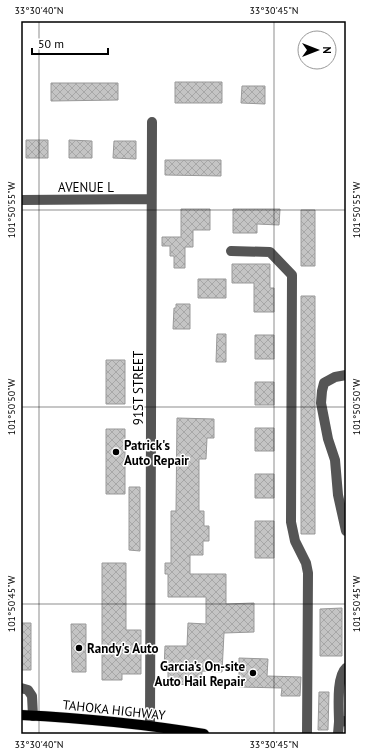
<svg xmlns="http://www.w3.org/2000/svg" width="367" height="755" viewBox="0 0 367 755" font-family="'PT Sans',sans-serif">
  <defs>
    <pattern id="building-cross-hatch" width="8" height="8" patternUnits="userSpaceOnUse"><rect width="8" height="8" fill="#c4c4c4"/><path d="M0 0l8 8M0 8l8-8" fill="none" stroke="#a7a7a7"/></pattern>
  </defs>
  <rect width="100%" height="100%" fill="#fff"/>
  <!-- building -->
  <path fill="url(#building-cross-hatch)" stroke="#999" d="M175 82H222V103H175Z
    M51 83H118V100L51 101Z
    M242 86H265V104L241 103Z
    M26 140H48V158H26Z
    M69 140 92 141V158H69Z
    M114 141H136V159L113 158Z
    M165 160H221V176L165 175Z
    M181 209H210V230H193V247H185V268H174V256H170V246H162V237H181Z
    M233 209H280L279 225 257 224V233H233Z
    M301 210H315V266H301Z
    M232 264H270V288H274V312H254V283H232Z
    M198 279H226V298H198Z
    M301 296H315V534H301Z
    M176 304H190V329H173L174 308H176Z
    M217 334H226V362H216Z
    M255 335H274V359H255Z
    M106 360H125V404H106Z
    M255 382H274V405H255Z
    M177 418 214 419V438H207L206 459H199V511H204V526H209V541H203V555H190V574H226V604L254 603V632L224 633 222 672 202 671 201 685 168 684V670H164L165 646H187L188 623 206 624V597H168V574H165V563H171V511H176Z
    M255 428H274V451H255Z
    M106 429H125V494H106Z
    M255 474H274V498H255Z
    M129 487H140V551L129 550Z
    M255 521H274V558H255Z
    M102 563H126V630H141V674H122V680H102Z
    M342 608V656H320V609Z
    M21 623H31V670H21Z
    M71 624H86V672H72Z
    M239 658 268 659 267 676 301 677 300 696H281L282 688 239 687Z
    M319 692H329L328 730H318Z"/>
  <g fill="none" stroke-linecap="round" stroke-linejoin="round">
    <defs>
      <path id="major" d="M21 715C82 718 144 724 204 734"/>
    </defs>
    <!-- major casing -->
    <use href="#major" stroke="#dbdbdb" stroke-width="11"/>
    <!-- minor -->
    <path stroke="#555" stroke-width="10" d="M21 200 151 199
      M231 251 270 252 292 275 291 522 295 541 306 563 308 573 307 734
      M346 375 335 377 324 383 322 391 321 403 328 439 335 460 338 495 346 531
      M21 688 28 690 32 696 33 716
      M339 722C339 709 336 677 346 668
      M150 726 152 122
      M338 734 339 722 346 721"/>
    <!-- major -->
    <use href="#major" stroke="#000" stroke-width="10"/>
  </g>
  <!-- ticks -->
  <path fill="none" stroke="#000" stroke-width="1" stroke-opacity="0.45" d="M39 21V734M274 21V734M21 210H346M21 407H346M21 604H346"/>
  <!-- markers -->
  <g fill="#000" stroke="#fff" stroke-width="1.5">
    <circle cx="116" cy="452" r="4"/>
    <circle cx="79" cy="648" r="4"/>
    <circle cx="253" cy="673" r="4"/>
  </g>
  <g text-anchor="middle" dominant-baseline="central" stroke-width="3" stroke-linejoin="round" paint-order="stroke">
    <!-- street labels -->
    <g font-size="13" fill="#000" stroke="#fff">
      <text x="86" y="187">AVENUE L</text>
      <text transform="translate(138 388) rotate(-90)">91ST STREET</text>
      <text transform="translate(114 710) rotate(6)">TAHOKA HIGHWAY</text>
    </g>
    <!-- poi labels -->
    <g font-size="13" font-weight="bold" fill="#000" stroke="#fff" text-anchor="start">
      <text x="124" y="445">Patrick's<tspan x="124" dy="15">Auto Repair</tspan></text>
      <text x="87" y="648">Randy's Auto</text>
      <text x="245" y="666" text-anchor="end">Garcia’s On-site<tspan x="245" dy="15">Auto Hail Repair</tspan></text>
    </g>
  </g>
  <!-- border -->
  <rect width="367" height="755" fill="none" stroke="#ffffff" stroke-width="44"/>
  <!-- north arrow -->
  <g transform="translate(317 50) rotate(90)"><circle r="19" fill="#ffffff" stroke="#999999"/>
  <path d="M0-3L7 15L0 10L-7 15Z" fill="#000000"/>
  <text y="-6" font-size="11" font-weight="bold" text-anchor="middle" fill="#000000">N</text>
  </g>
  <!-- scale -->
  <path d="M32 48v6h76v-6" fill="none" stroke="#000000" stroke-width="2"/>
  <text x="38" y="48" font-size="12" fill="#000000" stroke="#ffffff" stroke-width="3" paint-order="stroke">50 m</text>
  <rect x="22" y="22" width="323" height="711" fill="none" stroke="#000" stroke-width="1.5"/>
  <g font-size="10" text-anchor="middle" fill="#000">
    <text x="39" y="14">33°30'40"N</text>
    <text x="274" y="14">33°30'45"N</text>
    <text transform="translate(356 210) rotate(-90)" y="4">101°50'55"W</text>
    <text transform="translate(11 210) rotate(-90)" y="4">101°50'55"W</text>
    <text transform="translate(11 407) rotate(-90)" y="4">101°50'50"W</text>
    <text transform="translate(356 407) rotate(-90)" y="4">101°50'50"W</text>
    <text transform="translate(356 604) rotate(-90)" y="4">101°50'45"W</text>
    <text transform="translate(11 604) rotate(-90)" y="4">101°50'45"W</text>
    <text x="39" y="748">33°30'40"N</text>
    <text x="274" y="748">33°30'45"N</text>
  </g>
</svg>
